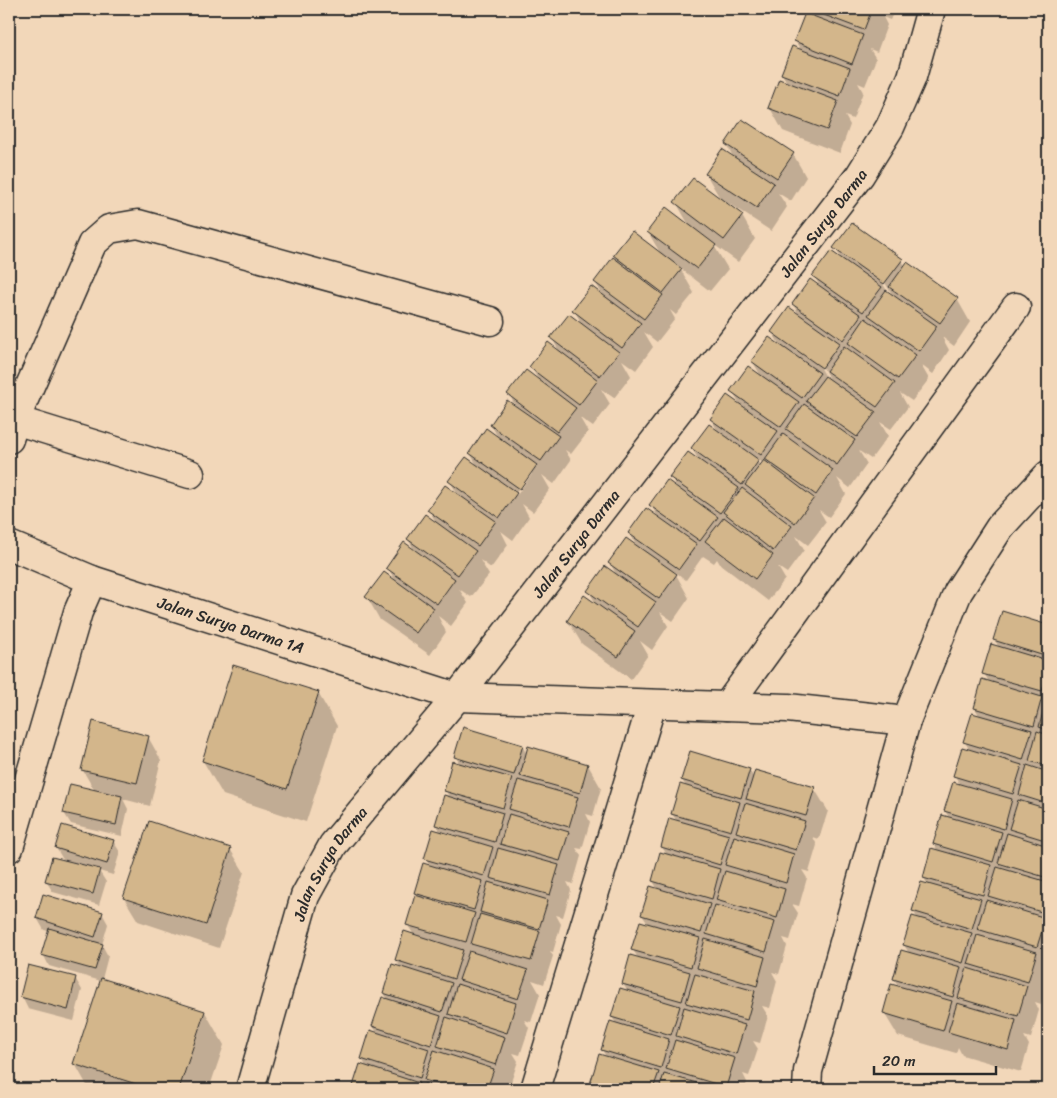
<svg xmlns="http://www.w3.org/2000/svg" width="1057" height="1098" viewBox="0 0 1057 1098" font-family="Sriracha,sans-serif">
  <rect width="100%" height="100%" fill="#f2d7b9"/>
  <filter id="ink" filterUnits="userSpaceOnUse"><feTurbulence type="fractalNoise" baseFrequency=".02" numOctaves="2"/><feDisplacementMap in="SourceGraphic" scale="10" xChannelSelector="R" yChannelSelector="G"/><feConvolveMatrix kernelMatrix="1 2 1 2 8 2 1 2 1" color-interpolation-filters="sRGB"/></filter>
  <g filter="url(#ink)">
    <!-- shadow -->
    <path fill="#0003" fill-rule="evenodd" d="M808 9H895L890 20 883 17 887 25 877 52 870 49 876 59 865 86 858 83 863 92 853 119 845 116 850 125 840 153 783 131 770 108 788 84 782 74 801 50 795 41 812 17Z
      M726 144 793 154 806 177 791 201 778 193 787 207 771 231 728 203 727 205 742 216 755 239 738 262 713 244 728 269 710 291 680 268 694 293 676 315 670 310 675 319 657 342 644 332 653 347 636 370 622 360 631 376 614 398 601 389 610 404 593 427 580 418 588 432 571 454 565 450 571 460 554 484 542 475 550 489 533 512 522 504 529 517 513 540 501 531 508 545 491 568 480 560 489 575 471 597 459 589 468 603 451 626 438 616 446 632 430 655 380 620 367 597 396 582 388 568 416 553 408 539 437 524 429 510 458 495 450 481 478 467 470 453 499 439 491 425 517 409 509 394 539 381 531 367 560 353 552 338 583 326 574 310 604 297 595 282 619 264 614 255 662 256 648 232 690 227 676 202 721 200 706 174 734 158ZM531 472 532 474 517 495 515 494Z
      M835 248 902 260 905 266 957 299 970 322 954 346 942 337 949 350 933 374 921 365 929 379 912 401 900 393 908 407 891 429 880 422 888 436 871 459 859 451 867 464 850 488 837 478 846 494 829 517 819 510 826 522 808 545 796 536 804 550 787 573 778 567 785 579 768 601 720 564 717 559 714 563 703 556 686 580 674 571 689 598 673 621 660 612 668 626 652 650 640 641 648 655 631 679 582 644 568 621 597 606 589 591 617 576 610 563 638 548 629 533 659 519 651 505 678 489 671 477 700 462 692 449 719 433 711 419 740 405 732 391 761 376 753 362 781 347 772 332 800 317 793 304 821 288 814 276 843 261ZM882 278 892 294H889L880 279ZM820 362 829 379H827L818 363ZM757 459 763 463 761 466Z
      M1003 613 1048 626V969L1044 968 1048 975V981L1041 1004 1035 1002 1039 1010 1031 1038 1024 1036 1029 1045 1021 1072 962 1055 958 1047 956 1053 898 1036 884 1013 899 987 894 979 909 953 904 945 918 919 913 911 928 885 924 878 938 852 934 844 950 819 945 811 960 785 955 776 970 751 965 742 980 717 975 708 989 682 984 673 999 648 995 640Z
      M318 693 337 726 306 822 223 795 203 761Z
      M148 737 161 760 150 806 123 799 128 809 122 836 71 824 64 813 95 791 82 769Z
      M522 746 527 754 588 765 601 788 593 816 586 814 590 822 582 849 576 848 581 856 573 884 567 882 571 890 563 917 556 915 561 924 553 952 550 951 553 956 544 984 532 980 540 994 531 1022 524 1020 529 1028 520 1055 513 1053 518 1061 509 1088 502 1086 504 1089H353L361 1066 367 1068 362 1059 378 1034 373 1026 388 1000 384 993 401 968 396 960 414 935 407 924 419 898 416 892 431 867 426 858 441 833 436 824 450 798 445 790 460 765 456 757Z
      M749 770 754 778 814 788 828 811 819 839 813 837 817 845 809 872 802 870 807 878 799 906 792 904 798 913 790 940 783 938 787 946 779 974 772 972 777 981 770 1008 762 1006 768 1016 760 1043 753 1041 758 1049 749 1076 743 1074 747 1082 745 1089H594L591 1084 607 1058 602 1050 617 1025 612 1017 628 992 623 984 638 958 633 950 648 924 642 915 658 890 653 881 667 855 662 847 677 821 672 814 687 788 682 780Z
      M113 841 120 852 113 875 99 871 106 882 99 905 53 892 46 881 64 861 56 848Z
      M230 849 244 872 219 948 138 921 124 898Z
      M102 913 108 924 102 945 108 956 102 979 205 1012 224 1045 209 1089H89L75 1064 101 981 49 966 43 954 49 931 44 930 37 918Z
      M75 978 82 990 74 1021 28 1009 22 997Z"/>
    <!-- building -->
    <path fill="#d3b68b" stroke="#2b2b2b" d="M808 9H872L864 30Z
      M805 13 863 35 852 64 794 41Z
      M792 46 850 68 840 96 781 74Z
      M779 79 838 101 827 130 768 108Z
      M742 119 794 153 777 178 725 144Z
      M722 149 774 183 757 208 705 174Z
      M693 178 743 215 724 240 674 202Z
      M666 207 716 245 697 269 647 232Z
      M852 223 903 259 884 284 833 248Z
      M632 231 682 269 663 293 613 255Z
      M831 251 882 287 863 312 812 276Z
      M613 257 663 295 644 319 594 282Z
      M907 262 958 298 940 323 889 287Z
      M810 279 861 315 843 340 792 304Z
      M591 286 641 323 622 348 572 310Z
      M886 290 937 326 919 351 868 315Z
      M789 307 840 343 822 368 771 332Z
      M569 314 619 352 600 376 550 338Z
      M865 318 916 355 898 379 848 343Z
      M769 337 820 373 802 398 751 361Z
      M548 342 598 380 579 405 529 367Z
      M844 346 895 383 877 407 826 371Z
      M748 366 799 402 781 427 730 391Z
      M526 370 576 408 557 432 507 394Z
      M825 376 876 412 857 437 806 401Z
      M727 395 778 431 761 455 710 419Z
      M507 400 559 436 541 461 490 425Z
      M804 404 855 440 837 465 786 429Z
      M709 424 759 460 742 485 691 448Z
      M486 428 537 465 520 489 469 453Z
      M783 434 833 470 816 495 765 459Z
      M688 452 739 488 720 513 669 477Z
      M466 457 517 493 499 518 448 481Z
      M764 460 814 498 795 523 745 485Z
      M667 480 718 517 700 541 649 505Z
      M445 485 496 521 478 546 427 510Z
      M742 488 792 526 773 551 723 512Z
      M646 508 697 544 679 569 628 533Z
      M425 514 476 551 458 575 407 539Z
      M724 517 773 555 755 579 705 541Z
      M626 538 677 574 659 599 608 563Z
      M404 542 455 579 437 604 386 568Z
      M605 566 656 602 638 627 587 591Z
      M384 572 434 608 416 633 365 597Z
      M584 595 635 631 618 657 567 621Z
      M1002 611 1048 625V657L993 640Z
      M991 644 1048 661V672L1042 691 982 674Z
      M233 665 319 692 287 789 202 761Z
      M982 679 1042 697 1034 726 974 708Z
      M1047 697 1048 698V730L1039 727Z
      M972 713 1032 730 1023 760 963 742Z
      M93 721 149 736 137 783 81 770Z
      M463 727 523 745 514 775 454 757Z
      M1037 731 1048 735V766L1029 761Z
      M528 746 588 764 580 793 520 776Z
      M962 747 1022 765 1013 794 953 776Z
      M690 751 750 769 741 798 681 780Z
      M452 761 512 778 503 808 444 791Z
      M1027 765 1048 772V804L1019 795Z
      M755 770 815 787 806 816 746 799Z
      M518 780 578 797 569 827 509 809Z
      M953 782 1012 799 1004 829 944 811Z
      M70 784 122 796 116 825 63 813Z
      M680 784 740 802 731 831 671 814Z
      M444 795 503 813 495 842 435 825Z
      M1018 800 1048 809V841L1009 829Z
      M745 803 805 821 796 850 736 832Z
      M509 814 569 832 560 861 500 844Z
      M942 815 1002 832 993 862 933 844Z
      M669 818 729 835 720 865 661 847Z
      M149 821 231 848 206 925 123 898Z
      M62 825 114 840 107 864 55 848Z
      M433 829 493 847 484 876 424 859Z
      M1007 833 1048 846V878L998 863Z
      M734 836 794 854 786 883 725 865Z
      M498 848 559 865 550 895 490 878Z
      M931 848 991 865 983 895 923 878Z
      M660 852 720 869 712 899 652 881Z
      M52 857 100 869 93 894 45 881Z
      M423 863 483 881 474 910 414 893Z
      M997 867 1048 882V914L988 896Z
      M725 871 785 889 777 918 716 900Z
      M488 882 548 900 539 929 480 912Z
      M921 882 981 899 972 929 912 911Z
      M650 886 710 904 701 933 641 915Z
      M43 894 103 912 95 937 36 918Z
      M415 895 475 913 466 942 406 925Z
      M986 900 1046 918 1037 947 977 929Z
      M715 905 775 922 766 952 706 934Z
      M480 914 540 931 531 961 471 944Z
      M912 916 972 933 963 963 903 945Z
      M640 921 700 938 691 967 631 950Z
      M49 928 103 944 95 970 41 955Z
      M404 931 463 950 454 979 395 960Z
      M977 935 1037 952 1028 982 968 964Z
      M705 939 765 957 757 986 697 968Z
      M901 950 961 967 953 997 893 979Z
      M469 951 528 970 518 999 459 980Z
      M630 955 690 972 682 1001 622 984Z
      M392 964 452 983 442 1012 383 993Z
      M28 965 76 977 68 1010 20 997Z
      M967 968 1027 986 1018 1016 958 998Z
      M695 974 755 991 747 1020 686 1003Z
      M101 978 205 1011 179 1089H152L73 1064Z
      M457 984 516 1003 507 1033 448 1014Z
      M891 984 952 1001 943 1031 883 1013Z
      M620 988 680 1006 671 1035 611 1017Z
      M382 997 441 1016 431 1045 372 1026Z
      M957 1003 1016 1020 1008 1050 948 1032Z
      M684 1007 745 1025 736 1054 676 1036Z
      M446 1017 505 1037 496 1065 437 1046Z
      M610 1021 669 1039 661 1068 601 1050Z
      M370 1030 429 1049 420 1078 361 1059Z
      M675 1040 735 1058 726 1087 666 1069Z
      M434 1050 494 1069 487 1089H455L424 1080Z
      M599 1054 659 1072 653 1089H608L590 1084Z
      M360 1064 419 1083 417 1089H352Z
      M664 1074 719 1089H659Z
      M424 1084 440 1089H423Z"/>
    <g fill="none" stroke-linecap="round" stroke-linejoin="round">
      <defs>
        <g id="street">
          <path d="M15 420 190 474"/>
          <path d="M9 439 15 420 92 244 109 229 138 224 490 321"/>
          <path id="s1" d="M9 545 92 580 457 697 788 708 906 721"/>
          <path d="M727 706 1016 307"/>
          <path d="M9 848 78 612 92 580"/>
          <path id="s2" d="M250 1089 305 896 333 845 457 697 860 175 890 127 912 77 931 9"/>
          <path d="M535 1089 652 704"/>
          <path d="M807 1089 808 1071 906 721 958 592 1000 527 1048 475"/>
        </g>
      </defs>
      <!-- street casing -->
      <use href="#street" stroke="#2b2b2b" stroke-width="31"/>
      <!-- street -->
      <use href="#street" stroke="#f2d7b9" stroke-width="28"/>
    </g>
  </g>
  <g text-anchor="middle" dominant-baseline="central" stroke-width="4.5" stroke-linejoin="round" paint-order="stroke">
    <!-- street labels -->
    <g font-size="16" fill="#2b2b2b" stroke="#f2d7b9">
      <text stroke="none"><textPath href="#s2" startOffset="1051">Jalan Surya Darma</textPath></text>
      <text stroke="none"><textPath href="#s2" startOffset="646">Jalan Surya Darma</textPath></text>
      <text stroke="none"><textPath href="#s1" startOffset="236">Jalan Surya Darma 1A</textPath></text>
      <text stroke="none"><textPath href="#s2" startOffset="241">Jalan Surya Darma</textPath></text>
    </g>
  </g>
  <!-- margin -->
  <rect width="1057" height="1098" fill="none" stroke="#f2d7b9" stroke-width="30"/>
  <rect x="15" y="15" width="1027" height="1068" fill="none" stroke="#2b2b2b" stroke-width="2" filter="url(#ink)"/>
  <!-- scale -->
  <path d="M874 1066v8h122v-8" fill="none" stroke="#2b2b2b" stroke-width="2.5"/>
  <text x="882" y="1066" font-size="15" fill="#2b2b2b" stroke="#f2d7b9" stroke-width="4" paint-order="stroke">20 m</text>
</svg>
